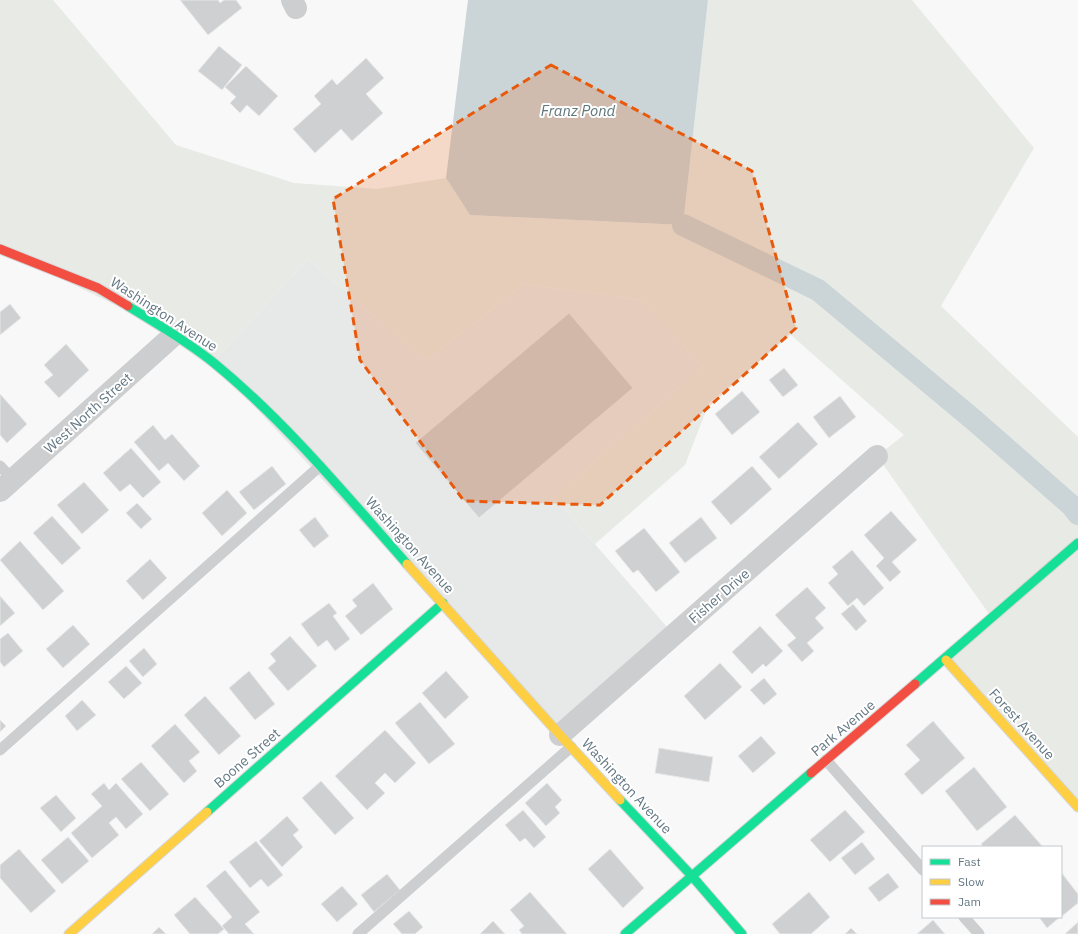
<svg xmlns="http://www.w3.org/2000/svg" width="1078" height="934" viewBox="0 0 1078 934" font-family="'IBM Plex Sans',sans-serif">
  <rect width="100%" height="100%" fill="#f8f8f8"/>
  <!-- built -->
  <path fill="#e7e9e9" d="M308 259 426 361 524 284 642 300 703 367 554 497 674 635 560 735 213 362Z"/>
  <!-- green -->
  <path fill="#e7eae5" d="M0 0H53L176 145 294 183 377 189 446 178 470 215 683 225 708 0H912L1034 148 941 306 1078 437V807L946 660 992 618 877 456 904 435 791 335 709 403 685 465 595 544 554 497 703 367 642 300 524 284 426 361 308 259 213 362 175 334 0 249Z"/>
  <!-- water -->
  <path fill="#cbd5d7" d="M468 0H708L683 225 470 215 446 178Z"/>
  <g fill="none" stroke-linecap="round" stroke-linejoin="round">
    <!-- canal -->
    <path stroke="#cbd5d7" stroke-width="22" d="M683 225 818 290 975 421 1072 506 1078 514"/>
  </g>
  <!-- building -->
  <path fill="#ced0d1" stroke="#e8e8e8" d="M180 0H218L220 3 224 0H236L242 8 208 35Z
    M219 46 242 65 222 90 198 71Z
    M366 58 384 78 366 94 383 113 352 141 341 129 315 153 293 129 321 104 314 96 332 79 337 85Z
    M246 66 278 96 259 116 247 105 240 113 230 103 236 97 225 87Z
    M10 304 21 318 0 335V312Z
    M569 313 633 388 479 518 415 443Z
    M66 344 89 370 59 398 44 382 53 375 44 365Z
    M784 368 798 385 783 397 769 380Z
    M742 391 760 412 732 435 715 414Z
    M0 394 27 424 7 443 0 435Z
    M840 396 856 417 829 438 813 417Z
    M798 422 818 444 779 479 759 457Z
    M153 425 165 440 172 434 200 466 184 481 168 463 159 471 134 442Z
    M131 448 161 482 143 498 130 484 120 492 103 473Z
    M272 466 286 484 254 510 239 492Z
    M752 466 772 489 731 525 711 502Z
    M84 482 109 510 82 534 57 505Z
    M227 490 247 513 222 536 202 513Z
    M137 503 152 519 141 529 126 513Z
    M891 511 917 540 892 562 901 572 890 582 876 566 884 558 864 535Z
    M52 516 81 548 62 565 33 533Z
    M315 517 329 536 314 548 299 530Z
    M701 517 717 538 685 563 669 543Z
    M644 528 680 572 656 592 638 570 633 573 615 551Z
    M20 541 64 591 43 610 0 560Z
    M852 550 884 588 864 606 857 598 848 606 828 583 838 574 832 567Z
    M150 559 167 578 143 600 126 581Z
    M373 583 393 609 361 635 345 616 357 606 352 600Z
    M807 587 826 608 815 618 824 628 807 643 814 651 802 662 787 645 796 638 775 615Z
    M0 596 15 613 0 626Z
    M329 603 337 613 333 616 350 639 335 651 327 640 318 647 301 624Z
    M853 604 867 621 856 631 841 614Z
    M73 625 90 644 63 668 46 649Z
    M760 626 783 651 766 667 763 664 752 674 732 652Z
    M8 633 23 651 4 667 0 662V639Z
    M290 636 317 666 288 691 268 668 276 661 270 654Z
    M144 648 157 664 143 677 129 661Z
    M720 663 742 687 705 720 684 696Z
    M126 666 142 683 124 699 108 682Z
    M249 671 275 704 255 720 229 688Z
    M446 671 469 697 445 719 422 693Z
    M764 678 777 694 764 705 750 690Z
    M205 696 241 736 219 755 184 715Z
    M82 700 96 715 77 731 65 716Z
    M420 702 455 744 429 764 395 723Z
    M0 720 6 726 0 732Z
    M933 721 965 758 922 795 904 774 920 760 906 745Z
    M175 724 200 752 189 761 197 771 184 783 151 746Z
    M385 730 416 763 395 783 385 773 375 783 385 793 367 810 335 776Z
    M761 736 776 753 753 773 738 756Z
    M659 748 713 757 709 782 655 773Z
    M141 762 169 794 150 811 121 779Z
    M974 767 1007 807 977 831 945 791Z
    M321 781 354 818 335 835 302 798Z
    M104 783 109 790 116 783 143 814 126 829 116 817 109 823 119 835 92 858 71 833 102 806 91 794Z
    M547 783 562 800 555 807 560 813 546 826 525 803Z
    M56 795 76 818 61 832 40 808Z
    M523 810 546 837 534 848 525 838 520 842 505 825Z
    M845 810 865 832 830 862 810 840Z
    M1015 815 1043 847H984L981 844Z
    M287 816 299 830 293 835 303 847 282 867 259 841Z
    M68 837 89 861 62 884 41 860Z
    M256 841 283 875 268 887 261 879 250 888 229 862Z
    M862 842 875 859 855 875 841 858Z
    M19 849 56 891 31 913 0 878V865Z
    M610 849 644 888 623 908 588 869Z
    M225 870 260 912 245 924 254 934H229L222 926 232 917 206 886Z
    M1061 872 1078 894V903L1061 917Z
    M888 873 899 887 879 902 868 888Z
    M387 874 400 890 374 912 361 895Z
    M342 886 358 904 337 922 321 904Z
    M530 892 567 934H522L519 930 524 926 510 910Z
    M809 892 830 917 811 934H780L772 924Z
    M195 897 224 929 218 934H190L174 915Z
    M409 911 423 927 415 934H402L393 924Z
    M1039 917H1060L1047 928Z
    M933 920 945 934H917Z
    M493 921 505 934H480Z
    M1078 922V934H1065Z
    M159 927 166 934H152Z
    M851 928 857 934H845Z"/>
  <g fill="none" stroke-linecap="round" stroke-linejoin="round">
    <defs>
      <path id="fast" d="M128 306C157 324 187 341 214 363 286 422 346 495 407 564
        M915 684 1078 543
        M620 800 691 875 742 934
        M207 812 443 603
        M625 934 811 773"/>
      <path id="slow" d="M407 564 560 735 620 800
        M946 660 1078 807
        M69 934 207 812"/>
      <path id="jam" d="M0 249 98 288 128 306
        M811 773 915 684"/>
    </defs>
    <!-- fast casing -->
    <use href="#fast" stroke="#d5d6d7" stroke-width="11"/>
    <!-- slow casing -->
    <use href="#slow" stroke="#d5d6d7" stroke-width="11"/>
    <!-- jam casing -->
    <use href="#jam" stroke="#d5d6d7" stroke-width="11"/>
    <!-- lane -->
    <path stroke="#cdcecf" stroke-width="11" d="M0 466 13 480
      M0 750 320 466
      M826 760 923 870
      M964 917 979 934
      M358 934 571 747"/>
    <!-- street -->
    <path stroke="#cdcecf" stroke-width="22" d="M292 0 296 8
      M0 491 175 334
      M560 735 877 456"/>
    <!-- fast -->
    <use href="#fast" stroke="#16e098" stroke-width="9"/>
    <!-- slow -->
    <use href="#slow" stroke="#ffcf43" stroke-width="9"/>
    <!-- jam -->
    <use href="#jam" stroke="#f24e42" stroke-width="9"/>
  </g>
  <!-- marked area -->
  <path fill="#e8590c" fill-opacity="0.2" stroke="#e8590c" stroke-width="3" stroke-dasharray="8 5" stroke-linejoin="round" d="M551 65 752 171 796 328 600 505 464 501 360 360 333 199Z"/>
  <g text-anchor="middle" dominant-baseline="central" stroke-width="4" stroke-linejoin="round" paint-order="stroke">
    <!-- street labels -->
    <g font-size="14" fill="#637783" stroke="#fff">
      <text transform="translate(164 314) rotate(33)">Washington Avenue</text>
      <text transform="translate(88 413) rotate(-42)">West North Street</text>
      <text transform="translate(410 545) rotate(48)">Washington Avenue</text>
      <text transform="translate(719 596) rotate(-41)">Fisher Drive</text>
      <text transform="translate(1022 724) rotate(48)">Forest Avenue</text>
      <text transform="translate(843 728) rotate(-40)">Park Avenue</text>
      <text transform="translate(247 758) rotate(-41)">Boone Street</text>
      <text transform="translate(627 786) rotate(47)">Washington Avenue</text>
    </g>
    <!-- water labels -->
    <g font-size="15" font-style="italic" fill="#5e767c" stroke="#fff">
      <text x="578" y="110">Franz Pond</text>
    </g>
  </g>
  <!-- legend -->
  <rect x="922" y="846" width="140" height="72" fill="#ffffff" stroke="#c1c9cd"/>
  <rect x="930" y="859" width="20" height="6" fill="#16e098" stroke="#c1c9cd"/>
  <text x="958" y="866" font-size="12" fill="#637783">Fast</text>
  <rect x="930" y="879" width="20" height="6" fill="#ffcf43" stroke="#c1c9cd"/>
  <text x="958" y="886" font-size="12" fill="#637783">Slow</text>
  <rect x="930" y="899" width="20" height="6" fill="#f24e42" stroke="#c1c9cd"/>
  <text x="958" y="906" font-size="12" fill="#637783">Jam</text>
</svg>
